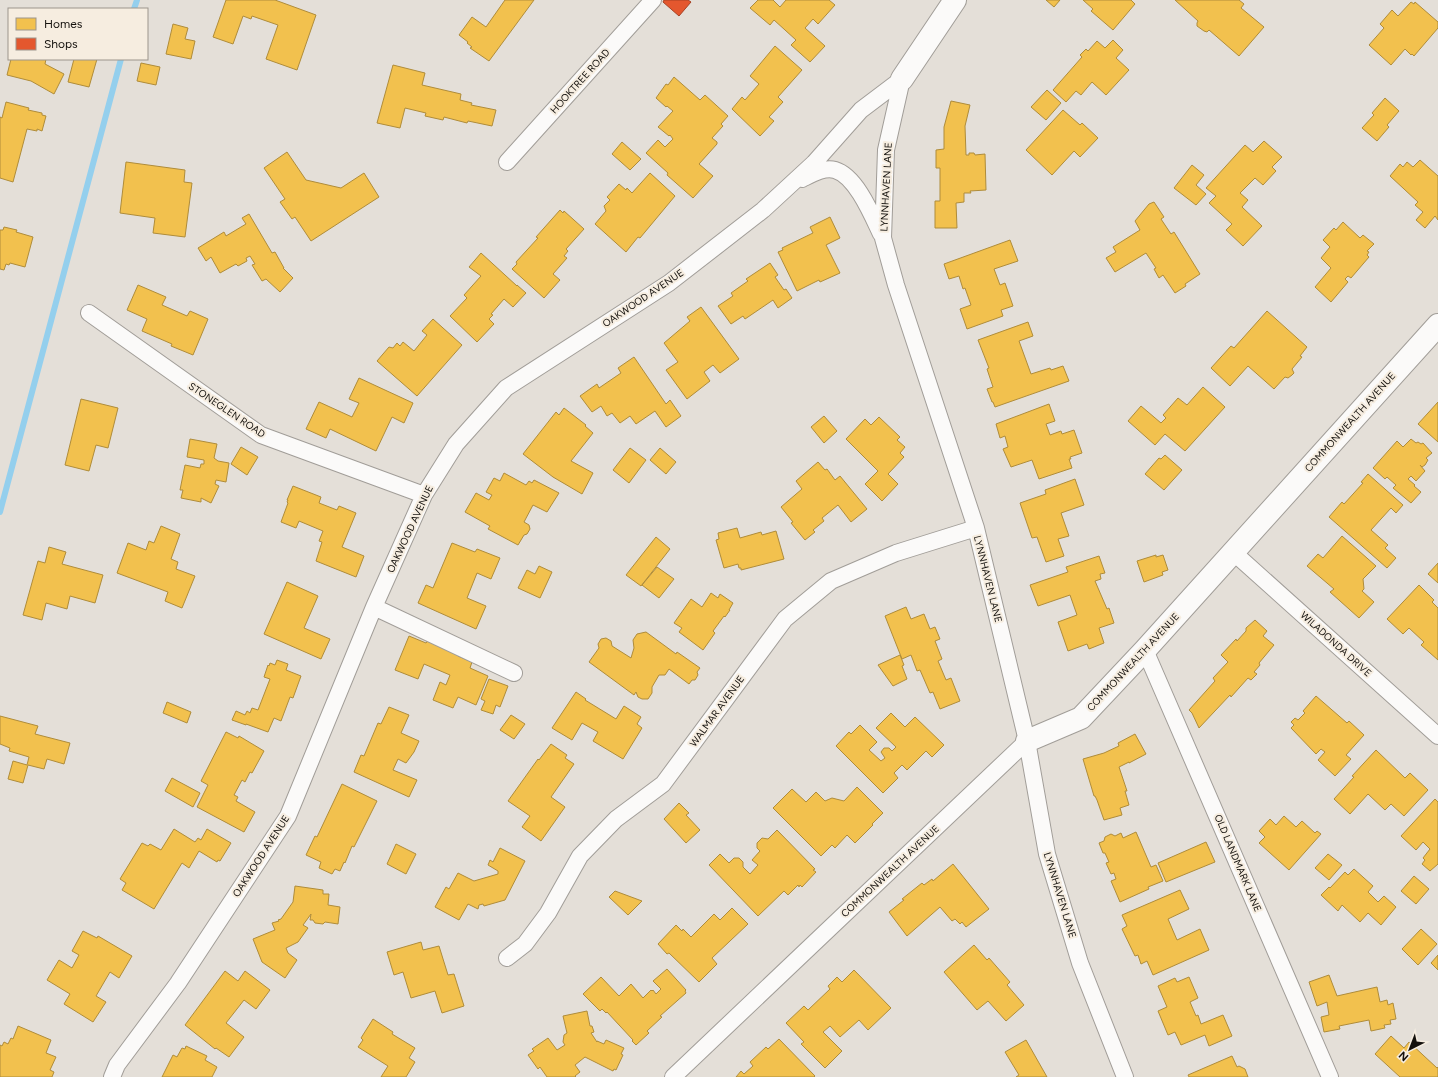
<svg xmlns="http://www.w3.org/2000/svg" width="1438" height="1077" viewBox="0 0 1438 1077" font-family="Figtree,sans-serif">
  <rect width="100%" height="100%" fill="#e4dfd8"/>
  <!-- homes -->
  <path fill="#f2c14e" stroke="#af8c3a" d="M226 0H275L316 15 297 70 266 59 278 25 252 16 251 19 243 16 233 44 213 37Z
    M505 0H534L489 61 470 48 472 47 467 43 468 42 459 35 472 17 486 27Z
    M758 0H773L780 7 786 0H829L835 5 818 24 813 19 805 28 825 46 810 62 791 45 796 40 774 20 770 25 750 8Z
    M1046 0H1060L1054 7Z
    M1083 0H1131L1135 4 1113 30 1091 11 1093 9Z
    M1175 0H1239L1244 4 1241 8 1264 27 1239 56 1209 30 1207 32 1204 31 1197 26V23L1198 21Z
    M1411 2 1414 4 1415 2 1438 22V28L1414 56 1412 54 1411 55 1405 49 1391 65 1369 45 1384 28 1380 24 1392 10 1398 16Z
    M173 24 188 28 185 39 195 41 191 59 166 54Z
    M1113 40 1123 50 1116 58 1129 70 1106 95 1092 82 1081 95 1076 91 1066 102 1053 90 1082 57 1080 55 1086 49 1088 51 1097 41 1105 48Z
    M775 46 802 70 778 97 783 102 769 117 774 121 760 136 732 109 742 97 745 100 759 84 750 76Z
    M11 59H46L45 64 64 74 54 94 31 81 7 75Z
    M74 59H97L89 87 68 82Z
    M141 63 160 67 156 85 137 81Z
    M393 65 425 73 422 85 461 94 460 100 472 103 471 105 496 110 492 126 468 121 467 123 444 117 443 120 425 116 426 113 405 108 400 128 377 123Z
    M674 77 700 100 705 95 728 116 721 124 723 126 712 138 717 142V144L699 164 713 176 693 198 667 175 668 173 646 153 658 140 665 147 673 139 670 135 669 136 658 127 673 111 667 106 666 107 656 98 666 84 668 85Z
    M1047 90 1061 103 1046 120 1031 107Z
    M1385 98 1399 111 1387 125 1389 127 1377 141 1362 128 1374 115 1372 113Z
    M951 101 970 105 965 126 966 155H969V153H974L975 155 985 154 986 190 970 191 971 193H964V202L956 203 957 228H935V201H940V168H936V150L944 149V127Z
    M6 102 29 108 28 110 42 113V115L46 116 42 131 37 129V131L27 129 13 182 0 178V117L2 118Z
    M1063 110 1080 125 1082 123 1098 138 1080 157 1074 151 1052 175 1026 150Z
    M1264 141 1282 157 1272 167 1276 171 1263 185 1255 178 1240 193 1248 200 1242 207 1262 226 1243 246 1226 230 1232 224 1209 203 1216 196 1206 188 1245 145 1253 152Z
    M622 142 641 159 630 170 612 154Z
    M287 152 306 180 341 188 364 173 379 197 311 241 295 217 292 219 280 202 285 199 264 168Z
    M1420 160 1438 176V220L1435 216 1425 228 1416 220 1423 212 1415 205 1418 202 1390 176 1400 164 1403 167 1407 162 1413 167Z
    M126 162 185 170 184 182 192 183 185 237 153 233 155 218 120 213Z
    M1192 165 1204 175 1196 185 1206 194 1196 205 1174 188Z
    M650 173 675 196 640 238 638 237 626 252 595 224 606 211 604 206 610 200 607 197 619 184 626 190 627 188 632 193Z
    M1154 202 1164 217 1161 219 1171 234 1174 232 1200 274 1185 284 1186 286 1175 293 1163 275 1159 278 1154 269 1156 268 1146 253 1115 272 1106 258 1116 252 1113 247 1140 230 1135 221 1149 204Z
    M560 210 563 213 564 211 584 229 566 249 568 251 564 256 567 258 553 274 560 280 544 298 512 269 517 264 516 262 538 238 536 237Z
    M249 214 272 253 275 252 284 268H283L293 278 280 292 266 279 262 281 252 265 255 264 250 256 246 258 247 261 238 266 236 264 220 273 211 257 206 261 198 248 224 232 226 236 246 224 242 218Z
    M830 217 840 238 826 245 840 273 820 282 819 280 797 291 778 252 783 250 782 248 813 233 810 227Z
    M1343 222 1360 238 1363 235 1374 244 1367 251 1369 252 1367 255 1369 257 1351 278 1348 276 1345 279 1348 282 1331 302 1315 287 1331 268 1321 258 1330 247 1323 240 1334 228 1336 230Z
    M4 227 17 230 16 232 33 237 25 267 10 263 9 265 6 264 4 270 0 269V230H3Z
    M1010 240 1018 261 994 269 1000 285 1005 283 1013 306 1001 310 1003 316 967 329 960 309 971 305 965 288 963 289 959 276 949 279 944 264Z
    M481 253 517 286V285L526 293 513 307 504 299 491 314 493 315 489 319 494 324 477 342 450 316 467 298 464 295 481 276 469 267Z
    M770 263 778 275 775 277 784 290 786 289 792 298 778 308 773 300 748 317 745 319 743 316 731 324 718 306 733 296 731 293 748 281 746 279Z
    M138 285 166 297 162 305 187 316 190 311 208 319 193 355 171 346 172 344 142 331 147 319 127 310Z
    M701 307 739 359 720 373 713 365 704 372 710 381 687 399 666 370 678 362 664 343 690 321 687 317Z
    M1267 311 1307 347 1300 356 1302 357 1292 369 1294 373 1292 375 1288 378 1285 377 1274 389 1248 366 1230 386 1211 368 1231 346 1234 348Z
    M433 319 462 345 417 396 377 361 389 347 393 348 397 343 400 346 403 342 414 351 427 335 422 331Z
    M1028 322 1033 336 1019 341 1031 374 1050 368 1051 370 1063 366 1069 381 995 407 993 402H992L987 389 993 387 987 369 989 368 978 340Z
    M634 357 666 404 670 400 681 416 666 427 655 411 636 424 630 416 620 423 612 413 607 416 601 406 592 412 580 396 597 384 599 388 621 373 618 368Z
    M359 378 413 403 404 423 392 417 376 451 330 429 326 438 306 429 319 402 352 417 359 403 349 399Z
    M1203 387 1225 407 1185 451 1165 434 1155 445 1128 421 1141 406 1161 423 1166 418 1163 415 1178 398 1187 405Z
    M81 399 118 408 108 448 96 445 89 471 65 465Z
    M1438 402V442L1418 424Z
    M1049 404 1055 421 1046 424 1050 435 1061 431 1062 434 1074 430 1082 453 1070 457 1071 459H1069L1072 468 1039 479 1032 460 1011 467 1003 449 1008 447 1005 436 1000 438 996 424Z
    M564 408 586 425 585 426 593 433 571 461 593 473 582 494 553 477 523 454 556 412 559 415Z
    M824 416 837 431 824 443 811 427Z
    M879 417 900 437 897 440 905 447 900 453 904 457 888 474 898 484 882 501 865 484 878 471 846 439 865 419 871 425Z
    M190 439 217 444 214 458 218 461 229 463 226 482 216 480 215 484 219 486 211 503 201 498V502L181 498 183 490H180L185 465 200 468 201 464H204V460L187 457Z
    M1411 439 1416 443 1418 442 1421 444 1423 443 1432 453 1426 458 1428 460 1425 465 1422 467 1420 465 1425 471 1416 481 1411 476 1408 479 1415 485 1414 486 1421 492 1411 503 1393 488 1396 485 1387 477 1385 479 1373 468 1397 441 1403 447Z
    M241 447 258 457 247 475 231 464Z
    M630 448 646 460 629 483 613 470Z
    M660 448 676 462 666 474 650 460Z
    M1165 455 1182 470 1164 490 1145 474 1159 458 1161 459Z
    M818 462 825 470 827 469 835 480 840 476 867 509 851 522 838 505 822 518 824 521 813 530 815 532 805 540 791 523 793 522 781 507 802 489 796 481Z
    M504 473 526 485 529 481 532 483 534 480 559 493 547 512 533 505 524 522 529 525 530 529 527 534 524 535 518 545 488 529 490 526 465 512 476 493 489 500 492 495 486 492 494 478 500 481Z
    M1368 474 1403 505 1396 513 1391 508 1371 530 1388 545 1385 548 1396 558 1387 568 1329 517 1342 502 1344 504 1363 483 1361 482Z
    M1075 479 1084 505 1061 513 1069 536 1058 539 1064 556 1046 562 1037 537 1032 538 1020 503 1046 494 1045 490Z
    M293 486 321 497 319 503 337 510 339 506 356 513 342 547 364 556 356 577 316 561 322 542 319 541 323 531 299 521 296 528 281 522 288 503 287 502 288 500H287Z
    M161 526 180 534 171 559 178 562 176 569 195 576 182 608 165 601 168 592 117 573 128 543 146 550 149 541 154 543Z
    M737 528 740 538 761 532 762 535 776 531 784 559 741 570V568H739L738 564 724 568 716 540 719 539 718 533Z
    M1342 536 1376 566 1363 579 1364 589 1362 591 1374 602 1359 618 1330 592 1334 589 1307 566 1318 554 1323 558Z
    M656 537 670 549 641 586 626 575Z
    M452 543 475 552 477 549 500 558 491 579 477 573 467 598 486 606 476 629 418 603 426 585 433 588Z
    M49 547 66 552 62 564 103 575 95 603 70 596 67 609 46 603 42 620 23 615 38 561 45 563Z
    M1156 555V557L1163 555 1168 570 1162 572 1163 575 1144 582 1137 561Z
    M1099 556 1105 573 1100 574 1101 579 1095 581 1107 609 1109 608 1114 623 1099 628 1104 643 1089 649 1087 644 1068 651 1058 622 1077 615 1070 595 1038 606 1030 585 1068 572 1066 567Z
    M1438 563V583L1428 574Z
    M539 566 552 572 540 598 518 588 527 570 535 574Z
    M657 567 674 579 659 598 642 585Z
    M287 582 318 596 304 628 330 639 321 659 264 634Z
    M1419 585 1434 600 1432 602 1438 608V660L1421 645 1424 642 1409 628 1403 634 1387 619Z
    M711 593 718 598 720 594 733 603 729 610H730L725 617 724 616 713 631 715 633 703 650 679 632 682 628 674 623 691 599 702 607Z
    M906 607 911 619 924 614 930 629 935 627 940 639 935 641 942 659 938 661 946 680 951 678 960 701 940 709 933 692 930 693 920 670 917 671 911 655 902 659 885 616Z
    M1255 620 1267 631 1263 636 1274 645 1259 663 1260 665 1254 672 1257 674 1251 680 1248 678 1231 697 1230 695 1199 728 1192 713 1189 710 1215 681 1213 678 1228 662 1221 655 1236 639 1237 641 1246 631V628Z
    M646 632 676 654 677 652 700 668 697 672 698 675 695 680H692L689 684 669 669 665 675H659L652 687V693L648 699H642L638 697 636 692 634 695 589 662 599 648 598 644 601 639 606 638 611 641 612 646 631 658 634 648 633 640 637 634Z
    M409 636 426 643 429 639 459 651 458 656 472 662 470 668 488 676 476 705 458 697 453 708 433 700 440 682 446 685 450 675 424 664 418 679 395 670Z
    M900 655 904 665 902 666 907 679 893 686 878 665Z
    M277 660 288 664 286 670 301 676 293 698 290 697 281 721 274 718 268 732 246 724V725L232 720 236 711 245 715 247 711 250 713 252 708 258 710 270 679 264 677 268 665 269 666 270 663 275 665Z
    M489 679 508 686 500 707 496 705 493 714 481 710 485 701 481 699Z
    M576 692 586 699 585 700 616 719 624 706 641 717 637 724 642 728 623 759 593 741 598 732 582 723 572 740 552 728Z
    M1316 696 1347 723 1349 721 1364 735 1346 755 1351 759 1335 776 1318 760 1325 752 1321 749 1316 754 1291 728 1294 725 1291 722 1295 718 1298 720 1305 713 1303 711Z
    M167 702 191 712 187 723 163 713Z
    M389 707 409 715 401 733 419 741 414 752 406 763 398 759 393 770 417 780 409 797 354 772 361 755 364 756 378 723 381 724Z
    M891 713 905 727 915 717 944 745 932 757 926 751 907 770 902 765 894 773 898 778 883 793 836 746 849 732 851 734 860 725 877 742 869 750 881 761 885 758 881 752 884 748H889L892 751 896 747 876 728Z
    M511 715 525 724 514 739 500 730Z
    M0 716 38 726 35 734 70 743 64 764 47 759 44 769 28 765 23 783 8 779 13 761 27 765 29 757 9 751 10 748 0 744Z
    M226 732 238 738 239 736 264 751 252 773 250 772 245 782 242 780 234 795 238 797 236 801 255 812 244 832 197 807 208 785 201 781Z
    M1135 734 1146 754 1129 763V762L1119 767 1127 791H1125L1129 805 1120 808 1122 815 1104 820 1097 800 1095 796H1094L1083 759 1104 753 1119 746 1118 743Z
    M551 744 567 755 565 758 574 764 551 797 565 807 541 841 522 827 530 816 508 801 538 759 539 760Z
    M1376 750 1405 778 1410 773 1428 790 1404 816 1391 804 1385 810 1368 794 1350 814 1334 799 1354 777 1352 776Z
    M172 778 200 793 193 807 165 791Z
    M342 784 377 801 354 847 352 846 345 863 344 862 340 871 335 869 332 874 319 868 321 862 306 855 315 836 317 837Z
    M857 787 883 813 872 824 873 825 855 843 847 835 835 848 832 845 821 856 773 808 792 789 806 802 816 792 825 801 832 798 844 801Z
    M1435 799 1438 802V864L1430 871 1422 864 1425 860 1423 858 1430 849 1423 842 1416 850 1401 836Z
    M679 803 689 813 686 815 700 830 686 843 664 819Z
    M1284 816 1296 827 1302 821 1315 833 1317 831 1321 834 1289 870 1259 843 1265 837 1259 831 1270 819 1276 825Z
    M174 829 195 842 198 838 201 840 207 829 231 843 220 861 218 860 217 862 199 851 189 868 182 863 154 909 122 890 126 883 120 879 142 843 148 846 150 844 161 850Z
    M777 830 815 869 813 870 816 872 802 887 800 885 799 887 798 885 788 895 784 891 758 916 709 865 720 854 729 863 734 858H739L743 862V867L750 874 758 865 752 860 760 851 757 848V843L762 838 768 839Z
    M1136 832 1151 867 1156 865 1163 881 1148 887 1149 889 1120 902 1111 881 1116 879 1114 873 1111 874 1106 863 1109 862 1105 853H1103L1099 843 1104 841 1105 837 1111 834 1115 836 1121 833 1123 838Z
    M1206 842 1215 862 1166 882 1158 863Z
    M396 844 416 854 406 874 387 864Z
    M500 848 525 861 505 900 484 906 483 904 479 905 478 909 468 904 459 920 435 907 446 887 449 889 458 873 474 881 498 874V871L488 865 490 860 493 862Z
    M1328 854 1342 865 1329 880 1315 868Z
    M953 864 989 909 966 927 962 922 960 924 955 919 952 921 940 907 907 936 889 912 904 900 902 899 922 883 924 885 932 879 933 881Z
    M1354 869 1373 886 1368 892 1378 902 1384 896 1396 907 1381 925 1368 913 1360 922 1342 905 1338 911 1321 895 1329 887 1330 888 1345 872 1348 875Z
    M1414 876 1429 889 1416 904 1401 891Z
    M295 886 323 890V894H329L328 905 340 907 338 924 325 922 323 924 315 923 313 920H310L311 914 303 925 308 928 298 942 286 948 288 953 297 960 285 978 262 962 253 939 275 930 272 923 279 921 278 920 281 919 293 902Z
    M1180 890 1189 909 1168 919 1177 940 1200 929 1209 950 1153 975 1147 961 1141 964 1138 955 1135 956 1122 929 1127 926 1122 915Z
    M615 891 642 901 628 915 609 897Z
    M732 908 748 924 712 958 717 964 699 982 669 953 667 954 658 944 676 925 682 931 683 929 691 937 714 914 720 920Z
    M1421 929 1437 944 1418 965 1402 949Z
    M83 931 97 938 98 936 132 956 119 978 110 972 96 996 106 1002 93 1022 64 1004 70 994 47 980 59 960 72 968 79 955 72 951Z
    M421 942 423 950 439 946 448 975 454 974 464 1006 442 1013 435 991 411 998 403 972 394 975 387 952Z
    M974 945 987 960 989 958 1010 982 1007 985 1024 1005 1006 1021 988 1001 977 1010 944 972Z
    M1438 955V970L1431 963Z
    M667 969 686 990 685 991 686 993 660 1016 662 1017 647 1031 649 1033 636 1045 632 1041 633 1040 607 1012 606 1013 602 1009 600 1011 583 994 601 977 619 996 631 984 643 998 651 990 652 991 653 990 656 994 661 989 653 981Z
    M854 970 891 1008 868 1030 859 1020 840 1037 830 1026 823 1032 842 1051 825 1068 801 1044 804 1042 786 1023 804 1006 808 1010 830 989 828 986 837 977 842 982Z
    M225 971 238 981 245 971 270 990 256 1009 244 1000 226 1023 244 1037 229 1057 216 1048 215 1049 185 1025Z
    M1329 975 1337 996 1377 987 1380 1002 1387 1000 1388 1005 1393 1003 1396 1019 1390 1020 1391 1024 1384 1025 1385 1028 1371 1031 1369 1020 1339 1026 1340 1029 1324 1032 1321 1017 1329 1015 1327 1002 1317 1006 1309 982Z
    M1189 977 1198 998 1190 1002 1196 1016 1198 1015 1201 1024 1223 1015 1232 1036 1209 1046 1205 1035 1181 1045 1175 1032 1168 1035 1158 1011 1167 1007 1158 986 1175 978 1177 982Z
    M587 1011 590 1026H592L594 1032 591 1033 597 1042V1041L604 1044 606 1040 624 1048 621 1054 623 1055 616 1070 614 1069 613 1071 585 1057 575 1065 580 1072 575 1076 576 1077H547L540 1067 538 1069 528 1055 534 1051 532 1049 548 1038 557 1050 565 1045 563 1042 564 1035 567 1033 563 1016Z
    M373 1019 393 1032 392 1034 415 1048 409 1058 415 1062 406 1077H381L388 1066 358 1047 363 1040 361 1038Z
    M18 1026 51 1040 46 1053 56 1057 50 1070 54 1072 52 1077H0V1045L2 1046 4 1042 8 1044 11 1038 13 1039Z
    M1391 1036 1404 1048 1409 1042 1437 1068 1438 1067V1077H1400L1375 1054Z
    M779 1039 815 1076 814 1077H736L741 1071 744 1074 753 1066 750 1062 766 1047 768 1049Z
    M1026 1040 1047 1077H1016L1019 1075 1005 1052Z
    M186 1046 207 1056 205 1060 217 1067 212 1077H162L173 1055 177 1057 182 1048 185 1049Z
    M1232 1056 1237 1067 1239 1066 1245 1069 1248 1077H1189L1188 1075Z"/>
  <!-- shops -->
  <path fill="#e4572e" stroke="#a64224" d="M664 0H688L691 2 679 16 663 2Z"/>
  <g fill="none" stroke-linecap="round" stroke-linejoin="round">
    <!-- stream -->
    <path stroke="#94cfed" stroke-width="6" d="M134 9 137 0
      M0 512 121 59"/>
    <defs>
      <path id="street" d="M902 79 886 150 883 238 896 285 976 528 1027 741 1047 854 1080 963 1125 1077
        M507 162 653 0
        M802 179C812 174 824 167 835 170 856 176 872 215 881 234
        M89 313 261 435 424 495
        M1233 552 1438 736
        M374 607 514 673
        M1145 650 1330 1077
        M507 958 525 944 548 913 580 856 616 819 663 784 785 619 831 581 896 553 976 528
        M112 1077 117 1065 178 983 288 816 374 607 424 495 456 444 506 388 669 283 763 210 814 163 861 110 902 79
        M673 1077 1027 741"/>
      <path id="secondary" d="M902 79 955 0
        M1027 741 1081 718 1145 650 1438 325"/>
    </defs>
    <!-- street casing -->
    <use href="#street" stroke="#a19d98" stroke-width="18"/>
    <!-- secondary casing -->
    <use href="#secondary" stroke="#a19d98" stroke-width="24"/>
    <!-- street -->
    <use href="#street" stroke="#fbfaf9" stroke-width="16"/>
    <!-- secondary -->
    <use href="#secondary" stroke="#fbfaf9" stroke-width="22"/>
  </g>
  <g text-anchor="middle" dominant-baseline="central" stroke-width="4" stroke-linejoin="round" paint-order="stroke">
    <!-- street labels -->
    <g font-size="10" fill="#14110d" stroke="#f6ede0">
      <text transform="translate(580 81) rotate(-48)">HOOKTREE ROAD</text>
      <text transform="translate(886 187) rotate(-87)">LYNNHAVEN LANE</text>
      <text transform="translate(643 298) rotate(-34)">OAKWOOD AVENUE</text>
      <text transform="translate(227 410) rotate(34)">STONEGLEN ROAD</text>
      <text transform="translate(1350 422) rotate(-48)">COMMONWEALTH AVENUE</text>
      <text transform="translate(410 529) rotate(-65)">OAKWOOD AVENUE</text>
      <text transform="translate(988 579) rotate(76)">LYNNHAVEN LANE</text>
      <text transform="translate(1336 644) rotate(42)">WILADONDA DRIVE</text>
      <text transform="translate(1133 662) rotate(-47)">COMMONWEALTH AVENUE</text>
      <text transform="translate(717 711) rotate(-54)">WALMAR AVENUE</text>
      <text transform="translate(261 856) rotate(-57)">OAKWOOD AVENUE</text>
      <text transform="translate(1238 863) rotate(67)">OLD LANDMARK LANE</text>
      <text transform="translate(890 871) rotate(-43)">COMMONWEALTH AVENUE</text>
      <text transform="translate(1060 895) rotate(73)">LYNNHAVEN LANE</text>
    </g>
  </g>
  <!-- legend -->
  <rect x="8" y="8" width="140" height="52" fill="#f6ede0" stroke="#9c958c"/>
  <rect x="16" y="18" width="20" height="12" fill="#f2c14e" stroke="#9c958c"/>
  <text x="44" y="28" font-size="12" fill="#14110d">Homes</text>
  <rect x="16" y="38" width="20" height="12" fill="#e4572e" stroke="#9c958c"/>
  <text x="44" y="48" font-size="12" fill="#14110d">Shops</text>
  <!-- north arrow -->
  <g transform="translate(1410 1049) rotate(222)" stroke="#f6ede0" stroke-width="3" paint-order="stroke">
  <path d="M0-3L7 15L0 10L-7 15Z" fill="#14110d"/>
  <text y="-6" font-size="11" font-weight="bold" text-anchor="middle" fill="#14110d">N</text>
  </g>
</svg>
